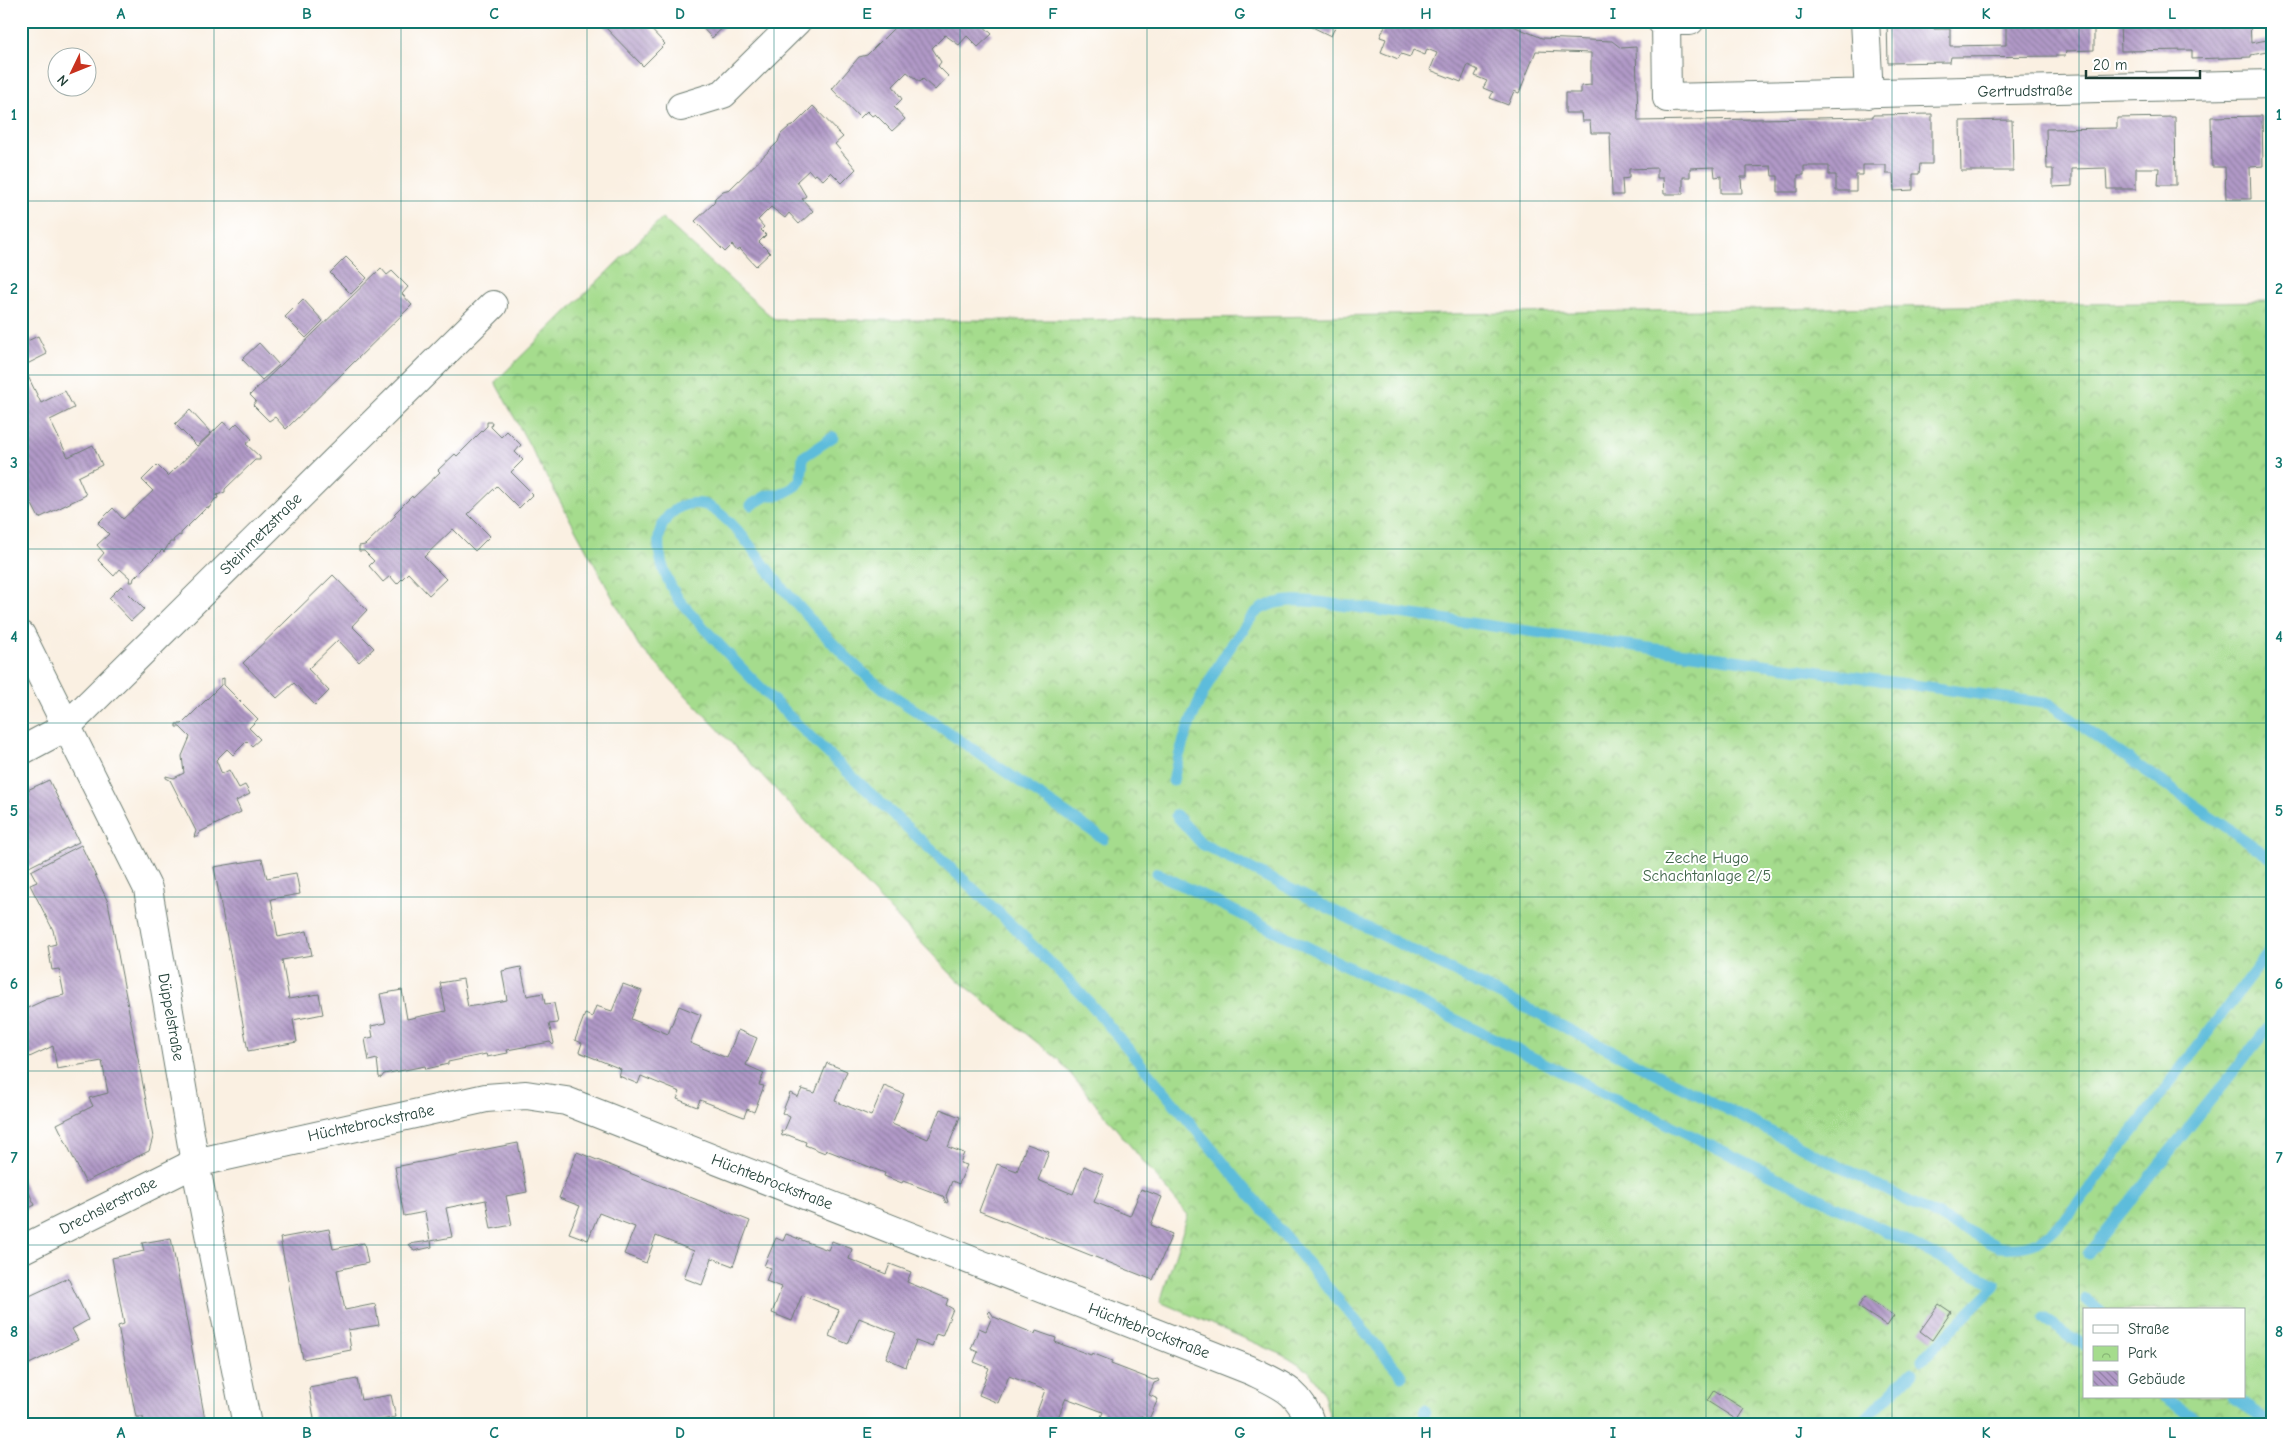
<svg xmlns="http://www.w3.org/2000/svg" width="2293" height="1446" viewBox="0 0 2293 1446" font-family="'Comic Neue',sans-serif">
  <defs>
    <pattern id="park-crowns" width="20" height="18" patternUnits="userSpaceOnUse" patternTransform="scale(1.25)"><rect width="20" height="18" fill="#a5dc8d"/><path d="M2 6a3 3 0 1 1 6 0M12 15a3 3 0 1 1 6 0" fill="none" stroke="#86b474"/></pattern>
    <pattern id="building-back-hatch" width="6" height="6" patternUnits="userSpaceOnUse" patternTransform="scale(1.25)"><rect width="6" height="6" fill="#b199c7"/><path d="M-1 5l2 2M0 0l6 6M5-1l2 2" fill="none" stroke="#8f7ea2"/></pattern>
  </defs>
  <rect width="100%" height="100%" fill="#fff"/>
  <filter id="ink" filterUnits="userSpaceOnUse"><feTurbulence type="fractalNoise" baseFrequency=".02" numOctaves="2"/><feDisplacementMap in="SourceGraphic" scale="10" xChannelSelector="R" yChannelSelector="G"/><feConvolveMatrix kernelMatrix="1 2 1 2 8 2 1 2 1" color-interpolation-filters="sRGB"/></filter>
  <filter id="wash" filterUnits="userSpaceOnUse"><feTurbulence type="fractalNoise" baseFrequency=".0096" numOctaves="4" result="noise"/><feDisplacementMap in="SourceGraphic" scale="20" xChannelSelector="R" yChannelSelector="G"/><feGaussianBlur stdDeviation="1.12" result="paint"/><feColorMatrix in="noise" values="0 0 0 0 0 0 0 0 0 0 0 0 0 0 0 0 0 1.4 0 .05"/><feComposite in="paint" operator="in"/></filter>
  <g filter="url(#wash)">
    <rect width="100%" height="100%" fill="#faf0e2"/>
    <!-- park -->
    <path fill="url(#park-crowns)" stroke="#628c60" fill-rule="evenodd" d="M662 218 775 320H1072L2272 301V1425H1332L1323 1392 1309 1371 1283 1355 1160 1302 1188 1215 1058 1059 953 976 639 646 495 382ZM2084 1310H2244V1397H2084Z"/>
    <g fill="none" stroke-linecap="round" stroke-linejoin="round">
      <!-- stream -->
      <path stroke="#5dbcdb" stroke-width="11" d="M751 505 768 495H780L793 488 801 480 803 457 833 437
        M1173 781C1184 726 1207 678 1240 633 1246 627 1252 614 1259 610 1285 594 1320 603 1349 606L2050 704 2272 859
        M1176 815 1202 844 1999 1247C2039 1249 2042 1240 2070 1214L2272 948
        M1104 839C1050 803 996 765 942 728 918 711 890 696 868 677 836 649 807 616 779 584 759 560 737 521 708 506 701 502 687 503 680 507 643 527 662 574 679 600 805 745 956 864 1089 1002L1402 1376
        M1157 873 1996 1285 1922 1360
        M2088 1254 2272 1023
        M2086 1300 2100 1310
        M2044 1319 2084 1345
        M2164 1397 2206 1425
        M2233 1397 2272 1423
        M1423 1425 1425 1410
        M1859 1425 1912 1372"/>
    </g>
    <g id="blocks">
      <!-- building -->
      <path fill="url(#building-back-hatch)" d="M599 21H643L665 44 643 66Z
        M696 21H730L712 38Z
        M901 21H978L992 34 978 47 967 36 959 45 945 35 932 48 941 62 938 66 948 76 935 90 923 79 920 82 907 72 893 86 902 99 894 107 905 119 892 131 875 114 872 116 867 111 860 118 832 89 859 57 867 55Z
        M1310 21H1338L1331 36 1308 25Z
        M1387 21H1488L1496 25 1498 21H1501L1542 38 1612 41 1621 48 1636 47 1638 121 1873 117V115L1932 114V164H1920L1919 174H1913V190L1894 191 1893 174H1886V165H1863V175H1856V191H1836V175H1829V166H1804V175H1798V192H1778V176H1772L1771 166 1747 167V177H1741L1742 193H1721V176L1715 177 1714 167 1690 168V177H1683V194H1664L1663 178H1657V168L1629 169V178L1622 179 1623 195H1612L1610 133H1591L1590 121H1582L1581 113H1565V93H1581V86L1591 85V53L1536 51 1519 93 1514 91 1508 105 1490 98 1493 92 1483 88 1487 81 1475 76 1478 70 1468 65 1461 82 1430 70 1437 53 1427 49 1425 55 1413 50 1410 57 1401 54 1398 59 1381 52 1386 39 1380 37Z
        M1887 21H1934V29H1950V46L2006 45V21H2094V50L2066 51 2065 56 1951 57 1950 62 1888 63Z
        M2120 21H2250L2251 43 2272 39V51L2251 55V57L2192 59V50L2121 51Z
        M813 106 843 137 835 144 856 169 842 183 831 172 823 180 816 174 814 176 809 170 797 181 806 196 802 199 813 211 799 224 789 213 785 218 771 207 758 220 764 227 761 230 766 235 759 242 770 253 756 266 740 249 737 251 732 245 725 252 695 221 714 203 715 198 723 191 730 189 778 142 781 134 789 127 793 126Z
        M2262 116 2263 166 2250 167 2251 199H2226L2225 167H2212L2211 117Z
        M2175 117 2176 185H2158L2159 168H2136V189H2107L2106 168 2072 169V186L2053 187V169H2047L2046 129 2117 128V118Z
        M2012 120 2013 171H1961L1960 121Z
        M346 257 367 278 351 294 330 273Z
        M381 268 387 275 392 271 408 287 402 294 412 305 286 429 275 417 269 421 253 405 256 401 250 395Z
        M303 299 323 321 306 338 285 317Z
        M38 336 47 354 23 366 41 403 65 391 74 408 50 420 68 457 93 445 102 465 78 477 86 495 39 518 21 483V344Z
        M259 343 279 365 262 380 242 359Z
        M190 410 211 433 197 446 175 424Z
        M223 422 231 429 237 423 252 439 246 444 260 457V460H255L225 489V492L217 495 218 498 215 499 209 508 207 507 181 533V536L179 535 173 540 174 542H170L164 552 162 550 134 578 133 582H129L130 578 120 569 114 576 98 560 104 553 97 545 109 534 98 523 113 508 123 519 153 491 142 480 157 465 168 476Z
        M487 422H492L491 427 501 437 507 431 521 445 515 452 523 460 511 472 533 494 519 508 497 486 468 514 490 536 475 551 453 529 424 557 446 579 429 595 408 573 397 584 390 576 383 582 369 566 374 561 364 551H359V546L365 545 396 515 394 514 412 496 413 498 440 472 438 470 455 454 457 456 487 426Z
        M333 575 367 610 352 626 374 648 359 662 338 640 308 669 329 691 315 705 294 683 277 698 243 663Z
        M121 586 144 609 131 621 109 598Z
        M224 678V685L258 719 249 728 260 739 252 746 247 741 233 755 227 749 216 760 222 774 229 770 239 788 245 785 250 794 236 801 241 812 200 832 198 837H194L196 831 170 780 166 778V776L174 778 184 773 182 756 190 737 180 727H176V724H182L221 685V679Z
        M49 780 79 842 29 867 21 858V793Z
        M81 845 108 902 153 1137 149 1151 85 1182 57 1124 93 1106 89 1098 108 1093 102 1061 57 1069 53 1046 21 1061V1011L47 999 64 995 59 969 52 970 48 946 56 944 53 930 30 885 37 882 31 871Z
        M262 859 267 878 296 873 300 894 271 899 278 937 307 931 312 955 282 960 289 999 319 994 323 1014 293 1020 297 1042 248 1051 214 867Z
        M521 967 527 996 543 993 545 1004 554 1003 558 1023 549 1024 554 1043 553 1045 550 1042 507 1050 508 1053 487 1057 486 1054 448 1062V1064L426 1069 425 1066 384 1074 381 1078 379 1077 377 1059 369 1061 365 1039 373 1037 371 1026 386 1023 380 994 402 990 407 1019 446 1011 440 983 463 979 468 1007 507 1000 502 971Z
        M623 984 642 991 631 1019 668 1034 679 1006 701 1015 690 1043 727 1058 738 1030 757 1038 746 1065 764 1073 759 1085 764 1086 754 1112 747 1109 744 1117 700 1100 697 1107 677 1099 680 1092 641 1076 638 1084 619 1076 621 1069 579 1052 582 1043 575 1040 585 1014 592 1017 596 1006 612 1011Z
        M827 1063 847 1071 835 1101 871 1116 884 1086 904 1094 892 1124 928 1139 940 1109 960 1117 948 1147 964 1153 960 1163 967 1165 959 1184 952 1181 946 1196 948 1202 946 1203 943 1196 903 1181 902 1183 884 1176 885 1173 826 1150 825 1153 805 1145 806 1142 788 1135 782 1136 781 1131H784L790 1117 782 1113 790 1093 798 1097 802 1089 815 1093Z
        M518 1143 527 1192 506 1196 512 1225 491 1229 486 1200 446 1208 452 1237 431 1241 432 1247 414 1251 409 1244 430 1241 425 1212 404 1216 395 1167Z
        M1027 1144 1049 1152 1038 1180 1073 1194 1084 1166 1104 1175 1094 1202 1130 1216 1141 1189 1162 1197 1151 1225 1172 1234 1153 1280 979 1211 997 1164 1017 1171Z
        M577 1152 750 1221 733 1266 712 1258 702 1285 684 1278 694 1251 656 1236 646 1263 624 1254 635 1227 599 1213 588 1240 569 1233 580 1206 559 1198Z
        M21 1177 35 1205 21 1212Z
        M329 1229 333 1249 364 1243 368 1263 337 1270 345 1310 375 1304 379 1325 348 1330 351 1350 303 1359 280 1238Z
        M786 1234 828 1250 832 1241 852 1249 849 1259 886 1274 890 1264 911 1272 907 1282 948 1299 946 1305 953 1309 942 1336 936 1334 932 1347 916 1341 906 1367 886 1358 896 1333 859 1318 848 1344 829 1336 839 1310 802 1295 792 1321 772 1313 782 1287 766 1281 771 1268 764 1266 776 1238 783 1241Z
        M171 1238 194 1359 206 1425H144L143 1417H136L118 1326 124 1324 112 1258 144 1251 142 1243Z
        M68 1278 88 1320 72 1329 78 1340 21 1368V1300Z
        M1865 1297 1894 1316 1887 1326 1858 1307Z
        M1939 1304 1951 1312 1932 1340 1920 1331Z
        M990 1311 994 1317 1035 1334 1036 1331 1056 1338 1055 1342 1091 1355 1092 1353 1112 1361 1111 1364 1153 1380 1158 1379 1159 1381 1154 1383 1149 1395 1158 1399 1149 1419 1141 1416 1137 1425 1123 1420 1121 1425H1098L1103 1412 1066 1398 1055 1425 1035 1417 1045 1390 1009 1376 998 1403 979 1395 989 1368 974 1362 978 1352 971 1349 979 1328 986 1331 991 1319 988 1313Z
        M357 1379 361 1400 391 1395 396 1417 366 1423V1425H315L309 1388Z
        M1714 1390 1744 1409 1737 1420 1707 1401Z"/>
    </g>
  </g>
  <g filter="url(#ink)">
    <use href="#blocks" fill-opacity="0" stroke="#6c7c71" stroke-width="1"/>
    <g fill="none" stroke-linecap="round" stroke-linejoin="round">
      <defs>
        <path id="minor" d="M1661 21H1690
          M1865 21 1869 94
          M1666 22 1667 98 2272 84
          M681 107 723 94 797 21
          M21 635 148 889 195 1163 247 1425
          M21 751 66 727 493 305
          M21 1250 195 1163 486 1098 526 1095 566 1101 1252 1371C1281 1385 1301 1392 1311 1425"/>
      </defs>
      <!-- minor casing -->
      <use href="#minor" stroke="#6c7c71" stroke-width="30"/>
      <!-- minor -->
      <use href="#minor" stroke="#fff" stroke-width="28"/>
    </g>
  </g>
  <!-- grid -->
  <path fill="none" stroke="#0f766e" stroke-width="1" stroke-opacity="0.55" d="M214 21V1425M401 21V1425M587 21V1425M774 21V1425M960 21V1425M1147 21V1425M1333 21V1425M1520 21V1425M1706 21V1425M1892 21V1425M2079 21V1425M21 201H2272M21 375H2272M21 549H2272M21 723H2272M21 897H2272M21 1071H2272M21 1245H2272"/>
  <g text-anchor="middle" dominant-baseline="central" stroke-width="4" stroke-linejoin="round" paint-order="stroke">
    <!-- street labels -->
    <g font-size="16" fill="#1f3d34" stroke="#fff">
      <text transform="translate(2025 91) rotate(-1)">Gertrudstraße</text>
      <text transform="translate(261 534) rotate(-45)">Steinmetzstraße</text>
      <text transform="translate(171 1017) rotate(80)">Düppelstraße</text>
      <text transform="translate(371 1123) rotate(-12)">Hüchtebrockstraße</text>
      <text transform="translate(772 1182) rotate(21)">Hüchtebrockstraße</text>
      <text transform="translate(108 1206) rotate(-27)">Drechslerstraße</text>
      <text transform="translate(1149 1331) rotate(21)">Hüchtebrockstraße</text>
    </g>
    <!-- park labels -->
    <g font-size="16" fill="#40654a" stroke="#fff">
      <text x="1707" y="858">Zeche Hugo<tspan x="1707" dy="18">Schachtanlage 2/5</tspan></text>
    </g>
  </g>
  <!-- margin -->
  <rect width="2293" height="1446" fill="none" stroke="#fff" stroke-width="55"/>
  <!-- legend -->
  <rect x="2083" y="1308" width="162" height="90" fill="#ffffff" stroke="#a5b1ae"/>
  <rect x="2093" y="1325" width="25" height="8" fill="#ffffff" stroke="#a5b1ae"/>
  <text x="2128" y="1334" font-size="15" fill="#1f3d34">Straße</text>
  <rect x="2093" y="1346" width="25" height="15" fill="url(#park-crowns)" stroke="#a5b1ae"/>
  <text x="2128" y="1358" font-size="15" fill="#1f3d34">Park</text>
  <rect x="2093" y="1371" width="25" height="15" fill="url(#building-back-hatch)" stroke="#a5b1ae"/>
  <text x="2128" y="1384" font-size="15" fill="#1f3d34">Gebäude</text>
  <!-- north arrow -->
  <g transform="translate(72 72) rotate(227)"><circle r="24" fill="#ffffff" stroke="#a5b1ae"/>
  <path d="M0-4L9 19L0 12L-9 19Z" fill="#c8321e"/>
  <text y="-8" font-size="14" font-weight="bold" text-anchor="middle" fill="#1f3d34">N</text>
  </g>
  <!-- scale -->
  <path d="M2086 70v8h114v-8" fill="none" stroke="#1f3d34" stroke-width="2.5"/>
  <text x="2093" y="70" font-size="15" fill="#1f3d34" stroke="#ffffff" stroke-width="4" paint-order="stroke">20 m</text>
  <rect x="28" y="28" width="2238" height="1390" fill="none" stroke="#0f766e" stroke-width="2"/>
  <g font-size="16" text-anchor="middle" font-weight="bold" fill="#0f766e">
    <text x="121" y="19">A</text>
    <text x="307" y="19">B</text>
    <text x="494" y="19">C</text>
    <text x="680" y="19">D</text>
    <text x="867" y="19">E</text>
    <text x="1053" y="19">F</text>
    <text x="1240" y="19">G</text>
    <text x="1426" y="19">H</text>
    <text x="1613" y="19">I</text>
    <text x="1799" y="19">J</text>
    <text x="1986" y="19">K</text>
    <text x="2172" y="19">L</text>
    <text x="14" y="120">1</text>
    <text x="2279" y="120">1</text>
    <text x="14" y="294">2</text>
    <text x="2279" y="294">2</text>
    <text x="14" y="468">3</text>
    <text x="2279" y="468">3</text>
    <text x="14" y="642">4</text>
    <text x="2279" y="642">4</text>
    <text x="14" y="816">5</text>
    <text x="2279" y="816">5</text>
    <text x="14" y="989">6</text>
    <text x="2279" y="989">6</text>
    <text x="14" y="1163">7</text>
    <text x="2279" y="1163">7</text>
    <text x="14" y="1337">8</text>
    <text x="2279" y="1337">8</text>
    <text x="121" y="1438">A</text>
    <text x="307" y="1438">B</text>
    <text x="494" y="1438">C</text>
    <text x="680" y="1438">D</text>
    <text x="867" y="1438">E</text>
    <text x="1053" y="1438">F</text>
    <text x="1240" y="1438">G</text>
    <text x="1426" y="1438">H</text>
    <text x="1613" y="1438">I</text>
    <text x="1799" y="1438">J</text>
    <text x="1986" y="1438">K</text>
    <text x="2172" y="1438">L</text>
  </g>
</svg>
